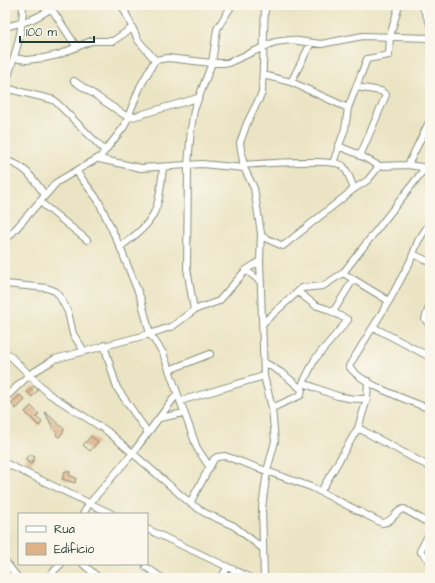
<svg xmlns="http://www.w3.org/2000/svg" width="435" height="583" viewBox="0 0 435 583" font-family="'Architects Daughter',sans-serif">
  <rect width="100%" height="100%" fill="#fbf7ec"/>
  <filter id="ink" filterUnits="userSpaceOnUse"><feTurbulence type="fractalNoise" baseFrequency=".025" numOctaves="2"/><feDisplacementMap in="SourceGraphic" scale="8" xChannelSelector="R" yChannelSelector="G"/><feConvolveMatrix kernelMatrix="1 2 1 2 8 2 1 2 1" color-interpolation-filters="sRGB"/></filter>
  <filter id="wash" filterUnits="userSpaceOnUse"><feTurbulence type="fractalNoise" baseFrequency=".012" numOctaves="4" result="noise"/><feDisplacementMap in="SourceGraphic" scale="16" xChannelSelector="R" yChannelSelector="G"/><feGaussianBlur stdDeviation="0.9" result="paint"/><feColorMatrix in="noise" values="0 0 0 0 0 0 0 0 0 0 0 0 0 0 0 0 0 1.4 0 .05"/><feComposite in="paint" operator="in"/></filter>
  <g filter="url(#wash)">
    <rect width="100%" height="100%" fill="#ebe4c4"/>
    <g id="blocks">
      <!-- building -->
      <path fill="#deb187" d="M34 386 38 390 32 397 27 392Z
        M20 395 25 400 16 409 11 403Z
        M31 406 39 414 36 417 42 422 39 426 25 412Z
        M45 412 64 429 63 432 59 437 56 435 57 433 54 430Z
        M91 436 98 442 90 451 83 445Z
        M29 454 35 457 31 464 25 460Z
        M65 471 70 472 69 475 76 478 75 483 62 479Z"/>
    </g>
  </g>
  <g filter="url(#ink)">
    <use href="#blocks" fill-opacity="0" stroke="#85907c" stroke-width="1"/>
    <g fill="none" stroke-linecap="round" stroke-linejoin="round">
      <defs>
        <path id="street" d="M122 5 138 40 155 60
          M422 5 430 24
          M51 8 76 46
          M5 27C24 22 40 19 54 5
          M14 58 26 60 44 58 58 55 91 41H113L132 28
          M263 75 291 82 348 108
          M74 81 129 118 198 98
          M291 82 311 43
          M5 85C14 59 23 32 23 5
          M356 87 381 91 386 95 360 156
          M5 88 54 100 105 151
          M338 146 358 154 379 166 408 165 428 168
          M99 159 141 168 202 164 244 168
          M5 161C25 164 34 180 45 195
          M333 163 345 129 348 108 367 59 389 55 390 36 399 5
          M243 165C259 164 334 158 343 166 348 171 351 182 354 189
          M408 165 430 120
          M76 171 98 200 120 247 141 299 150 334 163 353 197 448 209 466
          M40 202 87 240
          M430 223 418 241 410 262 389 301 349 366C360 384 410 401 430 409
          M261 236 283 246 354 189 368 180 379 166
          M5 241 57 182 100 157 124 127 140 87 155 60 168 58 212 63H228L275 42 291 40 321 44 363 36 430 38
          M120 247C157 220 158 212 163 168
          M413 254 430 262
          M246 270 261 282
          M343 273 389 301
          M5 284 47 288 55 291 59 295 68 312 73 334 84 351
          M430 304 425 319 430 326
          M194 310 187 268 188 165 191 129 194 110 212 63 217 29 232 5
          M333 312 353 280
          M263 323 302 288 323 286 343 273 426 167
          M373 327 430 357
          M104 345 117 388 148 433
          M5 351 49 394 107 431 190 503 205 513 234 526 262 548
          M264 362 285 375 301 389
          M169 370 210 354
          M303 383C328 392 339 400 367 399
          M5 398 29 375 55 359 150 334 173 326 194 310 219 301 246 270 260 261
          M180 401 264 376
          M272 408 301 395 303 383 315 359 348 320 327 309 315 305 298 292
          M160 418 184 413
          M358 428 430 467
          M5 463 112 514
          M321 491 358 428 367 399 368 381
          M190 503 214 459 217 457 225 456 311 487 382 523C393 523 395 510 404 509L430 524
          M83 514 89 504 132 454 177 394
          M147 529 251 578
          M430 532 420 551 430 561
          M5 561 18 578
          M83 564 99 578
          M146 567 162 578
          M47 578 61 564
          M221 578 227 568
          M264 578 262 508 267 471 275 441 272 408 264 376 260 261 261 233 254 188 244 168 240 143 247 123 262 93 265 5"/>
      </defs>
      <!-- street casing -->
      <use href="#street" stroke="#85907c" stroke-width="8"/>
      <!-- street -->
      <use href="#street" stroke="#fff" stroke-width="6"/>
    </g>
  </g>
  <!-- margin -->
  <rect width="435" height="583" fill="none" stroke="#fbf7ec" stroke-width="20"/>
  <!-- legend -->
  <rect x="18" y="513" width="130" height="52" fill="#fbf7ec" stroke="#a3ada2"/>
  <rect x="26" y="526" width="20" height="6" fill="#ffffff" stroke="#a3ada2"/>
  <text x="54" y="533" font-size="12" fill="#1f3d34">Rua</text>
  <rect x="26" y="543" width="20" height="12" fill="#deb187" stroke="#a3ada2"/>
  <text x="54" y="553" font-size="12" fill="#1f3d34">Edifício</text>
  <!-- scale -->
  <path d="M20 36v6h74v-6" fill="none" stroke="#1f3d34" stroke-width="2"/>
  <text x="26" y="36" font-size="12" fill="#1f3d34" stroke="#fbf7ec" stroke-width="3" paint-order="stroke">100 m</text>
</svg>
